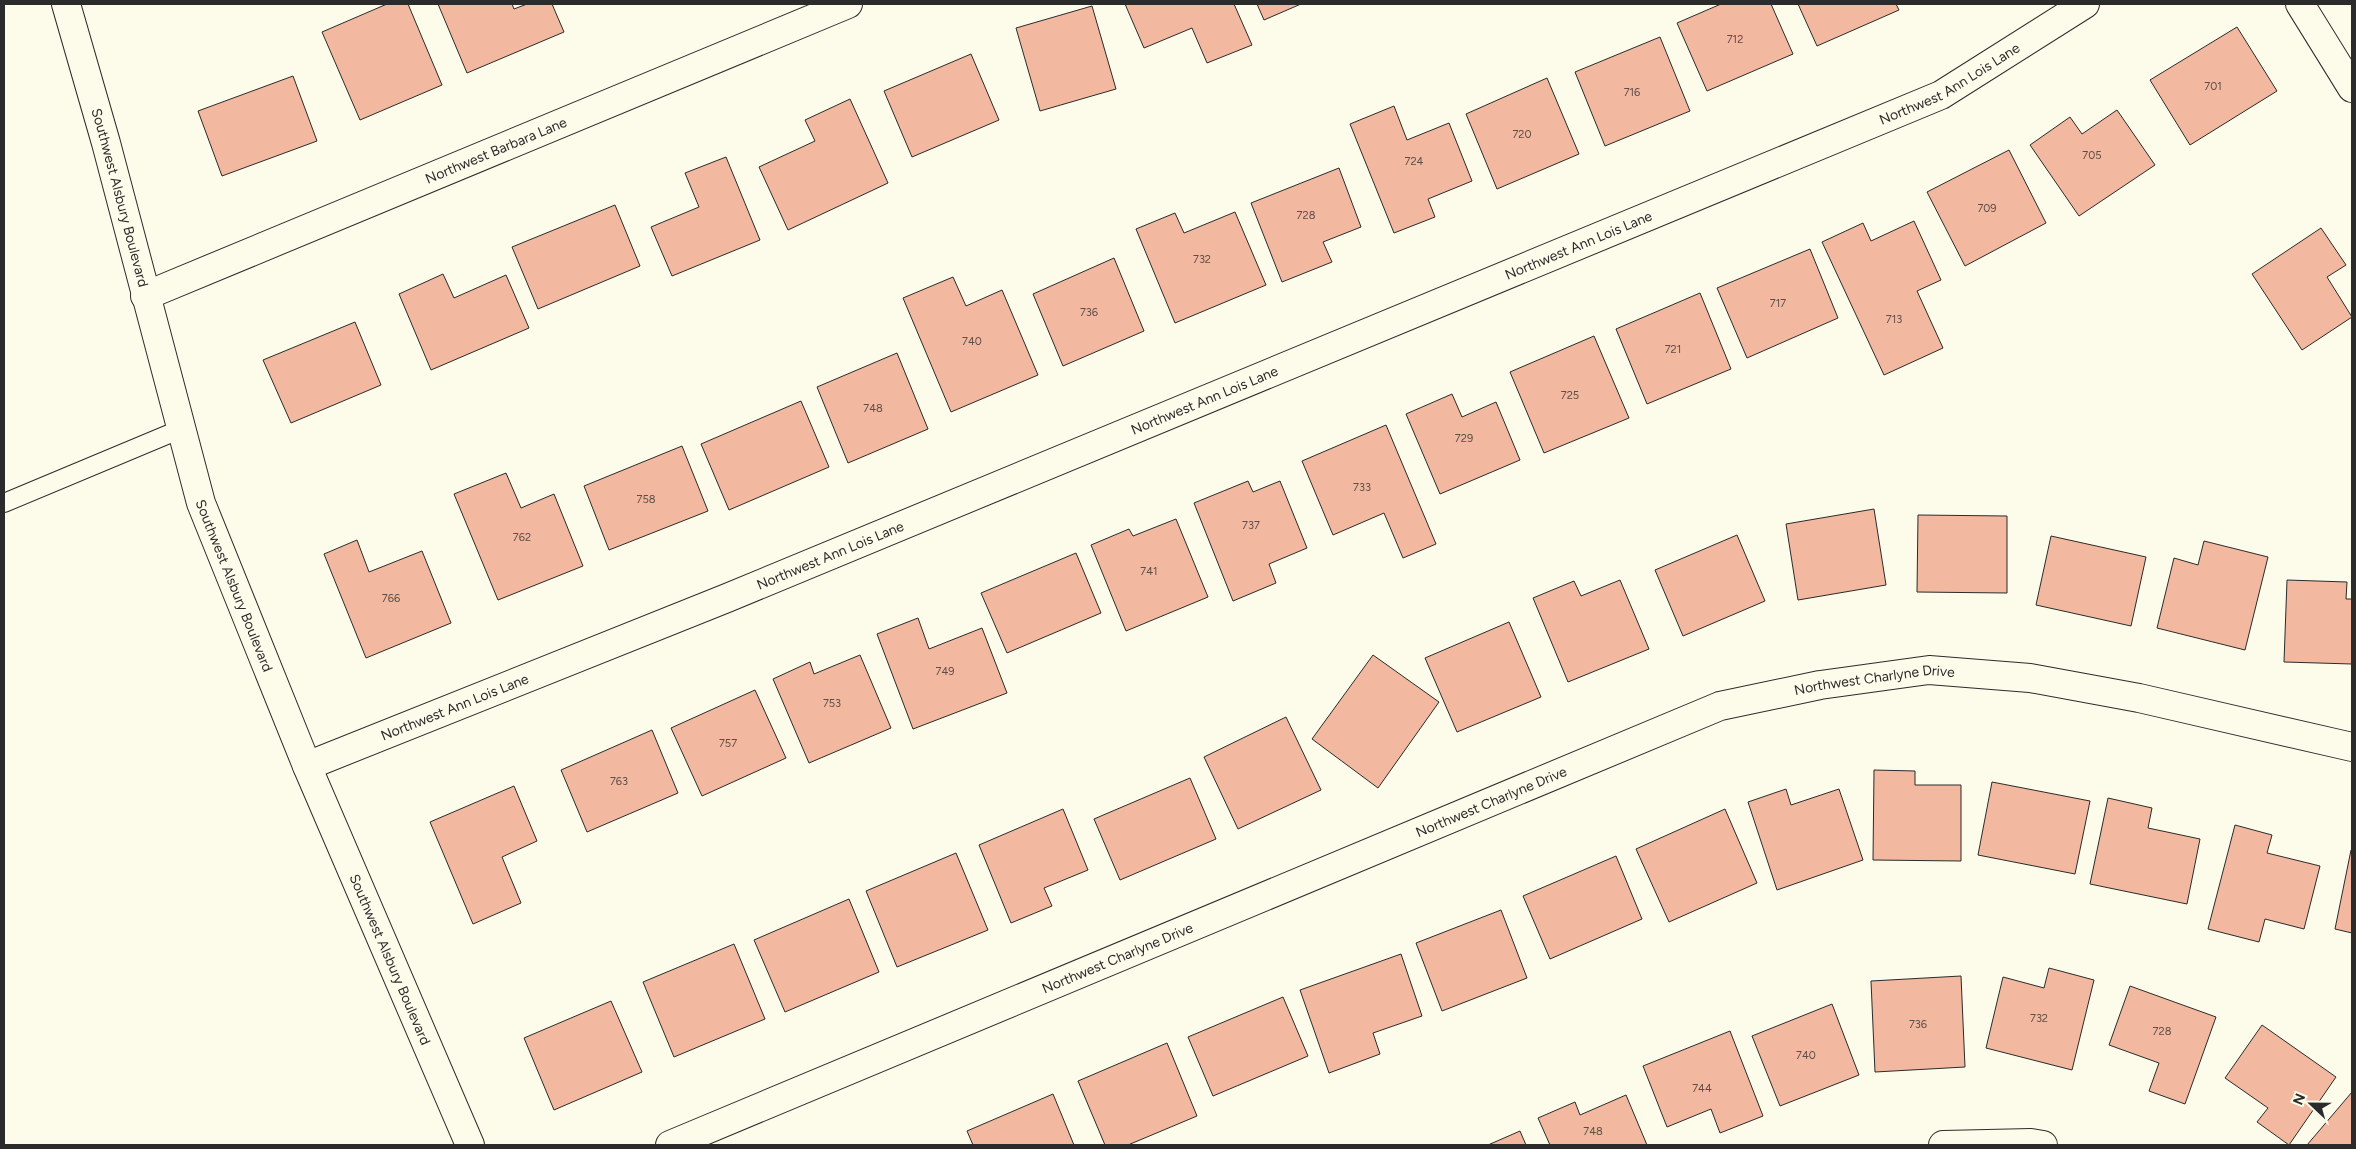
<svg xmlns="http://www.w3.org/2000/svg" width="2356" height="1149" viewBox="0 0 2356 1149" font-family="Figtree,sans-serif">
  <rect width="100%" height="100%" fill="#fdfbea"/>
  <!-- building -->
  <path fill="#f2b8a0" stroke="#2b2b2b" d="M387 4H408L442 85 360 120 322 32Z
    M438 4H512L514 9 527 4H552L564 32 467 73Z
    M1125 4H1234L1252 45 1207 63 1192 28 1144 48Z
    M1257 4H1301L1264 20Z
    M1721 4H1771L1793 54 1707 91 1677 23Z
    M1798 4H1896L1899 10 1817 46Z
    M1092 6 1116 89 1040 111 1016 28Z
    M2237 27 2277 91 2190 145 2150 80Z
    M1660 37 1690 111 1605 146 1575 72Z
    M971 54 999 120 912 157 884 91Z
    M293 76 317 141 222 176 198 111Z
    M1547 78 1579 154 1497 189 1466 114Z
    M850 99 888 183 788 230 759 167 815 141 805 120Z
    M1394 106 1407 140 1449 123 1472 181 1428 199 1435 217 1394 233 1350 124Z
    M2117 110 2155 165 2079 216 2030 145 2070 117 2082 134Z
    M2009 150 2046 223 1965 266 1927 192Z
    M726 157 760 240 672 276 651 227 699 207 685 173Z
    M1339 168 1361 227 1323 242 1332 262 1282 282 1251 203Z
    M615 205 640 266 538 309 512 247Z
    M1235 212 1266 285 1175 323 1136 229 1175 213 1184 233Z
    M1914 221 1941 280 1917 291 1943 348 1884 375 1822 242 1863 223 1871 241Z
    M2321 228 2346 265 2327 277 2352 317 2302 350 2252 274Z
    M1810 249 1838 318 1747 358 1717 288Z
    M1114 258 1144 331 1063 366 1033 294Z
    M443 274 454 298 506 275 529 328 431 370 399 294Z
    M953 277 966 306 1002 290 1038 375 951 412 903 298Z
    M1700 293 1731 369 1647 404 1616 329Z
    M355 322 381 385 291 423 263 360Z
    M1594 336 1629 418 1544 453 1510 372Z
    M897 353 928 429 848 463 817 387Z
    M1452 394 1462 417 1496 402 1520 460 1440 494 1406 414Z
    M801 401 829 467 729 510 701 444Z
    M1386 425 1436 544 1403 558 1384 513 1333 535 1302 461Z
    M682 446 708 511 609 550 584 486Z
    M506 473 521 508 554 494 583 566 498 600 454 494Z
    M1248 481 1253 492 1280 481 1307 548 1269 564 1276 583 1233 601 1194 503Z
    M1874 509 1886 585 1798 600 1786 524Z
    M1918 515 2007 516V593L1917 592Z
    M1176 519 1208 597 1126 631 1091 545 1129 529 1133 536Z
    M1737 535 1765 601 1683 636 1655 570Z
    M2051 536 2146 557 2131 626 2036 605Z
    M357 540 369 572 422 551 451 623 366 658 324 554Z
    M2204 541 2268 557 2245 650 2157 628 2174 558 2198 565Z
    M1076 553 1101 613 1007 653 981 593Z
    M1620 580 1649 649 1568 682 1533 598 1574 581 1581 596Z
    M2287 580 2347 582 2346 599H2352V664L2284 662Z
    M918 618 929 649 982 628 1007 693 913 729 877 634Z
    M1509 622 1541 697 1457 732 1425 658Z
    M860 655 891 728 809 763 773 679 810 662 814 674Z
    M1373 655 1439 702 1378 788 1312 739Z
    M755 690 786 758 702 796 671 728Z
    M1286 717 1321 790 1238 829 1204 757Z
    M652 730 678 793 587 832 561 770Z
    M1874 770 1915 771V785H1961V861L1873 860Z
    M1190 778 1216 839 1120 880 1094 819Z
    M1992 782 2090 801 2075 874 1978 855Z
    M514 786 537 841 502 857 521 903 473 924 430 822Z
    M1786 789 1791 805 1839 789 1863 860 1777 890 1748 802Z
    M2108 798 2152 808 2148 828 2200 839 2187 904 2090 884Z
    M1063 809 1088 870 1044 888 1052 906 1011 923 979 845Z
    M1725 809 1757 883 1669 922 1636 849Z
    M2235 825 2272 835 2267 853 2320 866 2304 929 2265 919 2259 942 2208 929Z
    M2351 850 2352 851V933L2335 929Z
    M956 853 988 930 897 967 866 891Z
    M1616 856 1642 919 1550 959 1523 896Z
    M849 899 879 972 785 1012 754 940Z
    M1501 910 1527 978 1442 1011 1416 943Z
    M734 944 765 1019 674 1057 643 982Z
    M1401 954 1422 1016 1373 1033 1380 1054 1329 1073 1300 990Z
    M2049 968 2094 980 2072 1070 1986 1048 2003 977 2044 988Z
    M1961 976 1965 1067 1875 1072 1871 981Z
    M2130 986 2216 1017 2185 1104 2149 1091 2159 1063 2109 1045Z
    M1283 997 1308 1056 1213 1096 1188 1037Z
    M611 1001 642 1072 554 1110 524 1038Z
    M1832 1004 1859 1075 1780 1106 1752 1036Z
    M2262 1025 2336 1077 2289 1145 2257 1122 2268 1108 2225 1078Z
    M1730 1031 1763 1116 1720 1133 1711 1109 1667 1127 1643 1066Z
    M1167 1043 1197 1116 1128 1145H1105L1078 1081Z
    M2352 1092V1145H2307Z
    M1053 1094 1074 1145H973L967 1131Z
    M1626 1095 1647 1145H1550L1538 1118 1575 1102 1580 1115Z
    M1520 1131 1526 1145H1488Z"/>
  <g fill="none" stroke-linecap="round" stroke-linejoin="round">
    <defs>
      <path id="lane" d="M4 503 181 429"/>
      <g id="street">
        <path d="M2300 4 2352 88"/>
        <path id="s1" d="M145 296 848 4"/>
        <path id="s2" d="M307 766 727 598 1941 95 2085 4"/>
        <path id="s3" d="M670 1145 1720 706 1820 685 1929 670 2030 678 2139 698 2352 747"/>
        <path d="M1943 1145 2031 1143 2043 1145"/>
      </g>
      <g id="secondary">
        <path id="s4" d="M66 4 106 143 201 503 307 766 470 1145"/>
      </g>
    </defs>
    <!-- lane casing -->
    <use href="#lane" stroke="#2b2b2b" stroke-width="20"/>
    <!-- street casing -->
    <use href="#street" stroke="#2b2b2b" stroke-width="30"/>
    <!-- secondary casing -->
    <use href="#secondary" stroke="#2b2b2b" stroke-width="30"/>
    <!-- lane -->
    <use href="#lane" stroke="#fdfbea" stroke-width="18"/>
    <!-- street -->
    <use href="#street" stroke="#fdfbea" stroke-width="28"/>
    <!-- secondary -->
    <use href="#secondary" stroke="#fdfbea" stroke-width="28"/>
  </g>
  <g text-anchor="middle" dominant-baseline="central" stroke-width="4" stroke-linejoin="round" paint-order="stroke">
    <!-- number labels -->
    <g font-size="11" fill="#5d4e48">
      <text x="1735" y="39">712</text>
      <text x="2213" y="86">701</text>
      <text x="1632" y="92">716</text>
      <text x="1522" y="134">720</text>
      <text x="2092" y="155">705</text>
      <text x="1414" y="161">724</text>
      <text x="1987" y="208">709</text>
      <text x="1306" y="215">728</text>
      <text x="1202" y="259">732</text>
      <text x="1778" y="303">717</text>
      <text x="1089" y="312">736</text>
      <text x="1894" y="319">713</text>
      <text x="972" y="341">740</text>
      <text x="1673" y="349">721</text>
      <text x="1570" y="395">725</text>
      <text x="873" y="408">748</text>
      <text x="1464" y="438">729</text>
      <text x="1362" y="487">733</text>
      <text x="646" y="499">758</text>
      <text x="1251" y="525">737</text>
      <text x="522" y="537">762</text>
      <text x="1149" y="571">741</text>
      <text x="391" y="598">766</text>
      <text x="945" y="671">749</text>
      <text x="832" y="703">753</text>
      <text x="728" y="743">757</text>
      <text x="619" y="781">763</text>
      <text x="2039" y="1018">732</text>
      <text x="1918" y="1024">736</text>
      <text x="2162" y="1031">728</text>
      <text x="1806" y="1055">740</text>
      <text x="1702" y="1088">744</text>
      <text x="1593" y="1131">748</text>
    </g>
    <!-- street labels -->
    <g font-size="14" fill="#2b2b2b" stroke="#fdfbea">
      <text stroke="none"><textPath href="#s2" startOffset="1779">Northwest Ann Lois Lane</textPath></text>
      <text stroke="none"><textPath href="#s1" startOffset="380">Northwest Barbara Lane</textPath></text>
      <text stroke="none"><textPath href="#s4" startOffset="201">Southwest Alsbury Boulevard</textPath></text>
      <text stroke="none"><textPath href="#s2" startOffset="1374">Northwest Ann Lois Lane</textPath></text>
      <text stroke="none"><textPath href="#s2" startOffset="969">Northwest Ann Lois Lane</textPath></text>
      <text stroke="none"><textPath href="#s2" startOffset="564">Northwest Ann Lois Lane</textPath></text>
      <text stroke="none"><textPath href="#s4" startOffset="606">Southwest Alsbury Boulevard</textPath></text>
      <text stroke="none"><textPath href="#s3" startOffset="1295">Northwest Charlyne Drive</textPath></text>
      <text stroke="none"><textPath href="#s2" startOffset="159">Northwest Ann Lois Lane</textPath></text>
      <text stroke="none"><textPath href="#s3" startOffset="890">Northwest Charlyne Drive</textPath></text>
      <text stroke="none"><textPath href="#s3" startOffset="485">Northwest Charlyne Drive</textPath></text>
      <text stroke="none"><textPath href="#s4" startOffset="1011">Southwest Alsbury Boulevard</textPath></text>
    </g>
  </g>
  <!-- border -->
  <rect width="2356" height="1149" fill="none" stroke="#2b2b2b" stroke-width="10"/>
  <!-- north arrow -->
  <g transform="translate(2311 1104) rotate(292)" stroke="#fdfbea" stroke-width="4" paint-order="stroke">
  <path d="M0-4L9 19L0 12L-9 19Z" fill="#2b2b2b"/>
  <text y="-8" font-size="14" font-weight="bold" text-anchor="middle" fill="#2b2b2b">N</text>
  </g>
</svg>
